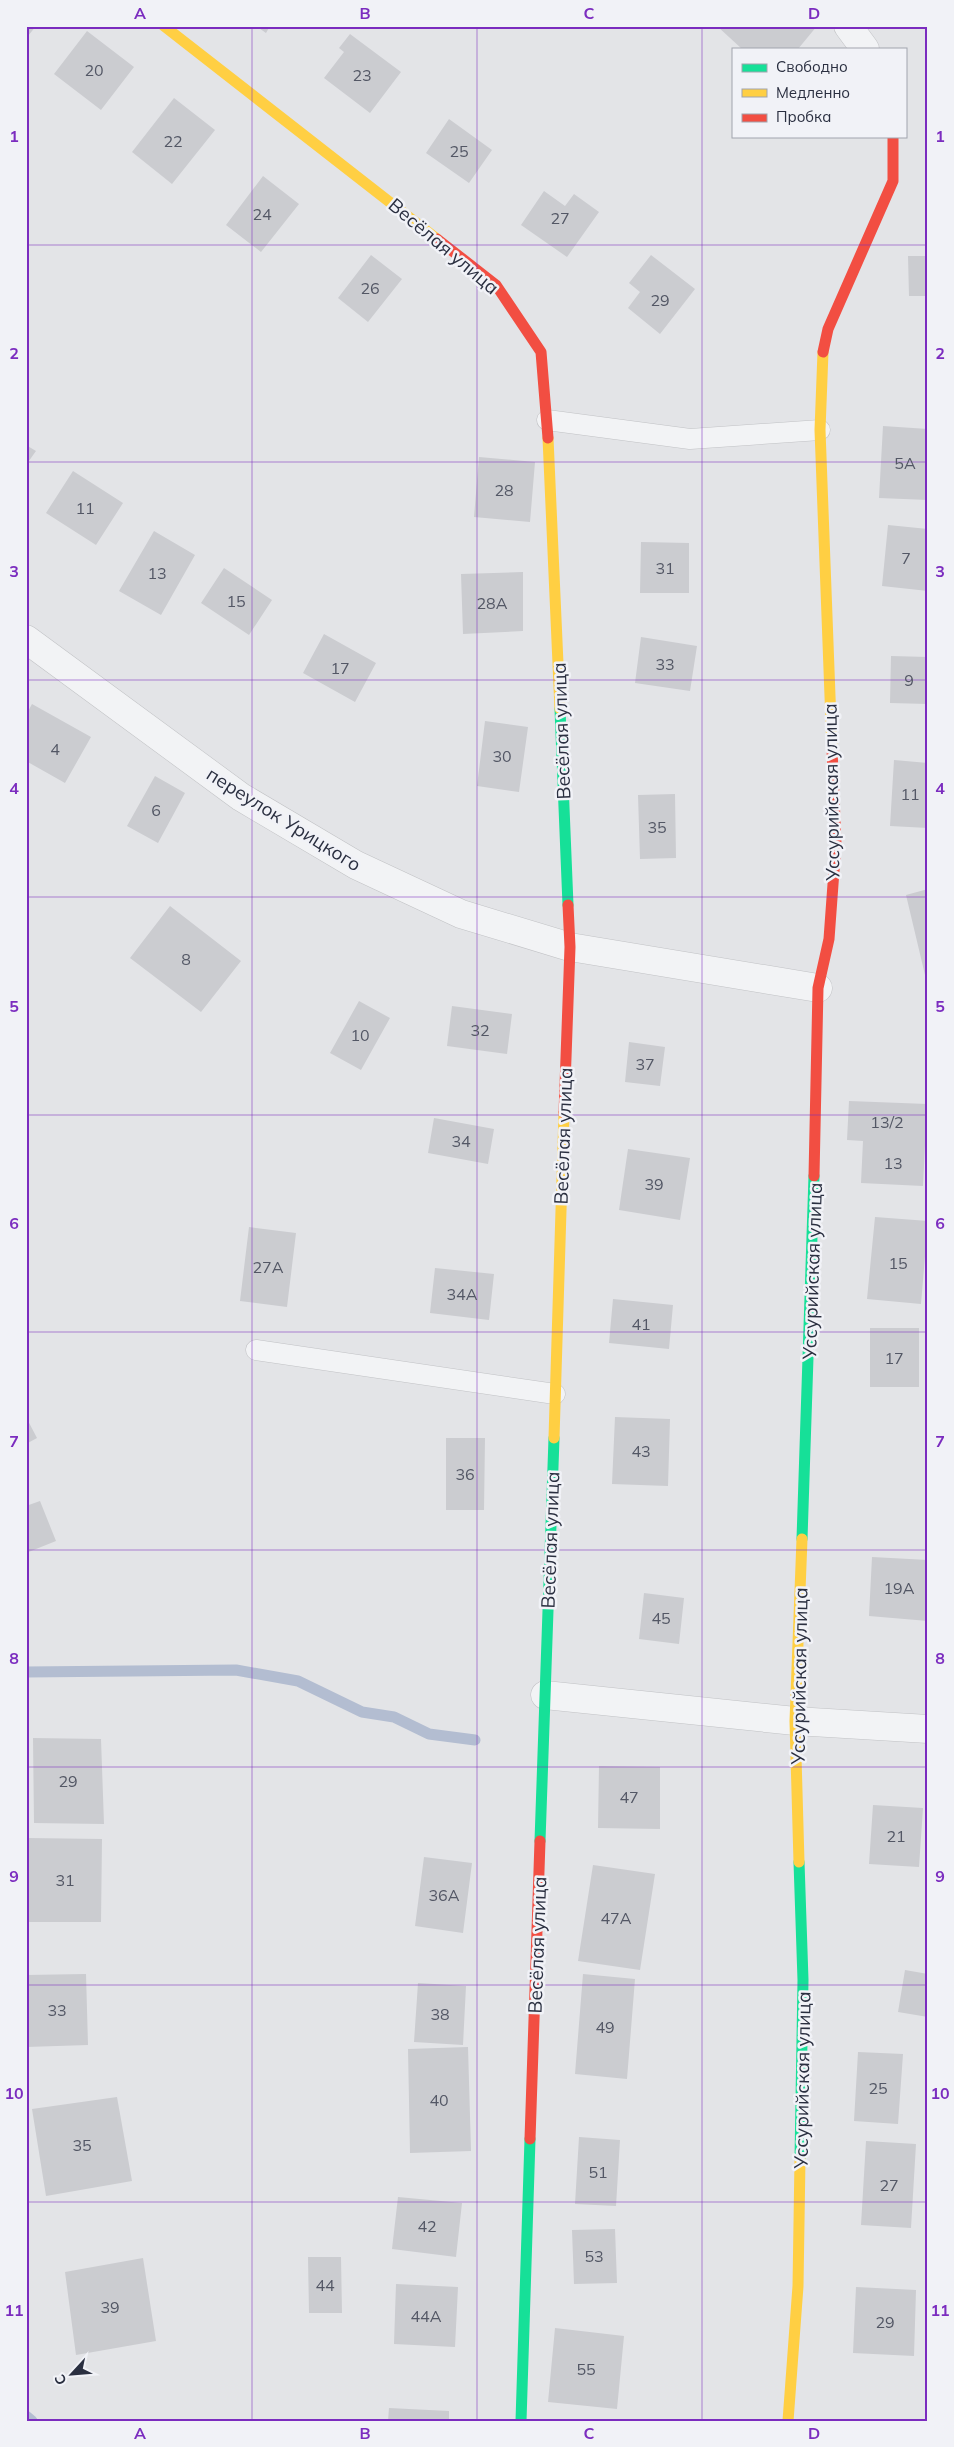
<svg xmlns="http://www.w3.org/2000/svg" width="954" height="2447" viewBox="0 0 954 2447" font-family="Mulish,sans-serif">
  <rect width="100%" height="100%" fill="#e3e4e7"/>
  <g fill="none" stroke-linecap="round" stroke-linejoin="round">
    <!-- stream -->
    <path stroke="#b3bdd1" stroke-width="11" d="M26 1672 236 1670 298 1681 362 1712 394 1717 429 1734 475 1740
      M26 2416 32 2421"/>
  </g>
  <!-- building -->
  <path fill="#cbccd0" d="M26 26H36L28 36 26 35Z
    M256 26H270L266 33Z
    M717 26H817L798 49H742Z
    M87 31 134 67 101 110 54 74Z
    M350 34 401 72 370 113 324 78 344 52 339 48Z
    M174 98 215 130 172 184 132 152Z
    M449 119 492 150 469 183 426 153Z
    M263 176 299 204 261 252 226 225Z
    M544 191 565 206 574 194 599 212 567 257 521 225Z
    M371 255 402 279 368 322 338 298Z
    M651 255 695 289 660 334 628 308 640 292 629 283Z
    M908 256H928V296H909Z
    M883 426 928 429V500L879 498Z
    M26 445 36 451 26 465Z
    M479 457 535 462 530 522 474 517Z
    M73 471 123 503 96 545 46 513Z
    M888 525 928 529V591L882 586Z
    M154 531 195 555 161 615 119 591Z
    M641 542 689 543V593H640Z
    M224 568 272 600 249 635 201 603Z
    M523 572V631L463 634 461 574Z
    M324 634 376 663 355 702 303 673Z
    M641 637 697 646 690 691 635 683Z
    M891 656 928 657V704L890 703Z
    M32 704 91 737 65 783 26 761V715Z
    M485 721 528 727 519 792 477 786Z
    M894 760 928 763V828L890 826Z
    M155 776 185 793 158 843 127 826Z
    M675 794 676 858 640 859 638 795Z
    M928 889V974L925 975 906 895Z
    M170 906 241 961 201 1012 130 958Z
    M359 1001 390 1018 361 1070 330 1053Z
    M452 1006 512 1014 507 1054 447 1046Z
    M629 1042 665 1047 660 1086 625 1082Z
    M849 1101 927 1104 923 1186 861 1183 863 1141 847 1140Z
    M434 1118 494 1129 488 1164 428 1153Z
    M628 1149 690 1158 680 1220 619 1210Z
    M875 1217 928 1221 921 1304 867 1299Z
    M249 1227 296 1233 287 1307 240 1301Z
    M435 1268 494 1274 489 1320 430 1313Z
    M613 1299 673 1305 669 1349 609 1343Z
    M870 1328H919V1387H870Z
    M26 1417 37 1438 26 1444Z
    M615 1417 670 1419 668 1486 612 1484Z
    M446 1438H485L484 1510H446Z
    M40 1501 56 1541 26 1553V1506Z
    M872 1557 928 1560V1621L869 1616Z
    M644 1593 684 1598 679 1644 639 1639Z
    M33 1738 101 1739 104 1824 34 1823Z
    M599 1766 660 1767V1829L598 1828Z
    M873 1805 923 1808 919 1867 869 1864Z
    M28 1838 102 1839 101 1922H27Z
    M424 1857 472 1863 463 1933 415 1926Z
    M593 1865 655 1874 640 1970 578 1961Z
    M905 1970 928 1974V2017L898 2012Z
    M86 1974 88 2045 26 2047V1975Z
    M583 1974 635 1979 627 2079 575 2074Z
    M418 1983 466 1986 463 2045 414 2042Z
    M468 2047 471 2151 410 2153 408 2049Z
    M858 2052 903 2054 898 2124 854 2121Z
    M117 2097 132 2181 46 2196 32 2109Z
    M579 2137 620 2140 616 2206 575 2204Z
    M866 2141 916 2144 911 2228 861 2225Z
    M398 2197 462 2203 456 2257 392 2249Z
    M615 2229 617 2283 574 2284 572 2230Z
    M308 2257H341L342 2313H309Z
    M143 2258 156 2341 76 2355 65 2272Z
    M396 2284 458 2287 455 2347 394 2344Z
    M856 2287 916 2290 914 2356 853 2353Z
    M555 2328 624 2336 617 2409 548 2402Z
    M389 2408 449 2411V2421H388Z"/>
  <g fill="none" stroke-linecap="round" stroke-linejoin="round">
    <defs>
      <path id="lane" d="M547 420 690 439 820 430
        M256 1350 555 1394"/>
      <path id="street" d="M848 26 865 49
        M26 639 241 797 356 865 461 914 570 947 818 988
        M545 1695 795 1721 928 1729"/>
    </defs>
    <!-- lane casing -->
    <use href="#lane" stroke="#c1c2c5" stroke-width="21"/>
    <!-- street casing -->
    <use href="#street" stroke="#c1c2c5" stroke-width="29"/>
    <!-- lane -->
    <use href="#lane" stroke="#f2f3f5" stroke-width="20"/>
    <!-- street -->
    <use href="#street" stroke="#f2f3f5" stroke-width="28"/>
    <!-- fast -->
    <path stroke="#16e098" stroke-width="11" d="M560 709 568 905
      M802 1539 814 1176
      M540 1841 554 1438
      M799 1862 803 1980 800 2159
      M521 2421 530 2139"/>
    <!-- slow -->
    <path stroke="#ffcf43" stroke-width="11" d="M164 26 437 239
      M823 352 820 430 832 749
      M548 438 560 709
      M554 1438 564 1113
      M799 1862 795 1721 802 1539
      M788 2421 798 2286 800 2159"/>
    <!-- jam -->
    <path stroke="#f24e42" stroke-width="11" d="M437 239 496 285 541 352 548 438
      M823 352 828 329 893 181V136
      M564 1113 570 947 568 905
      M814 1176 818 988 829 939 836 843 832 749
      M530 2139 540 1841"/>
  </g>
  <!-- grid -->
  <path fill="none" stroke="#7b2cbf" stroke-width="1" stroke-opacity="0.55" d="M252 26V2421M477 26V2421M702 26V2421M26 245H928M26 462H928M26 680H928M26 897H928M26 1115H928M26 1332H928M26 1550H928M26 1767H928M26 1985H928M26 2202H928"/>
  <g text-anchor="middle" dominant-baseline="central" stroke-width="5" stroke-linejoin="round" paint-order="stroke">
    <!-- number labels -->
    <g font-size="16" fill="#535765">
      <text x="94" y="70">20</text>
      <text x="362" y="75">23</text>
      <text x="173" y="141">22</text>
      <text x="459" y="151">25</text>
      <text x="262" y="214">24</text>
      <text x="560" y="218">27</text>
      <text x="370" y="288">26</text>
      <text x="660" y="300">29</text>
      <text x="905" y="463">5А</text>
      <text x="504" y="490">28</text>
      <text x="85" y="508">11</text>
      <text x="906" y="558">7</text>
      <text x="665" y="568">31</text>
      <text x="157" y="573">13</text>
      <text x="236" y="601">15</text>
      <text x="492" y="603">28А</text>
      <text x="665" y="664">33</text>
      <text x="340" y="668">17</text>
      <text x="909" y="680">9</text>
      <text x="55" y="749">4</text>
      <text x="502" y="756">30</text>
      <text x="910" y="794">11</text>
      <text x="156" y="810">6</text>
      <text x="657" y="827">35</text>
      <text x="186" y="959">8</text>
      <text x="480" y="1030">32</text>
      <text x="360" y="1035">10</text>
      <text x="645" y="1064">37</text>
      <text x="887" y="1122">13/2</text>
      <text x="461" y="1141">34</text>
      <text x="893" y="1163">13</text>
      <text x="654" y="1184">39</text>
      <text x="898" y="1263">15</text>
      <text x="268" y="1267">27А</text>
      <text x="462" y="1294">34А</text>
      <text x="641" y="1324">41</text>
      <text x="894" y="1358">17</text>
      <text x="641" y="1451">43</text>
      <text x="465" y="1474">36</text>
      <text x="899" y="1588">19А</text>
      <text x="661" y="1618">45</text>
      <text x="68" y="1781">29</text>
      <text x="629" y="1797">47</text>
      <text x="896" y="1836">21</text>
      <text x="65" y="1880">31</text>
      <text x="444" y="1895">36А</text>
      <text x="616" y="1918">47А</text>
      <text x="57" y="2010">33</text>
      <text x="440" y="2014">38</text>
      <text x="605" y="2027">49</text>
      <text x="878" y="2088">25</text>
      <text x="439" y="2100">40</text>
      <text x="82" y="2145">35</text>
      <text x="598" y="2172">51</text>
      <text x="889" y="2185">27</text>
      <text x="427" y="2226">42</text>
      <text x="594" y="2256">53</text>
      <text x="325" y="2285">44</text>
      <text x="110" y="2307">39</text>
      <text x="426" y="2316">44А</text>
      <text x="885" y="2322">29</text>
      <text x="586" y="2369">55</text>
    </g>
    <!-- street labels -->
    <g font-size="19" fill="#2a2f40" stroke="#f1f2f7">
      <text transform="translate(444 246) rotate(40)">Весёлая улица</text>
      <text transform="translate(561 731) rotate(-92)">Весёлая улица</text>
      <text transform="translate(831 792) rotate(-91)">Уссурийская улица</text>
      <text transform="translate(284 819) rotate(32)">переулок Урицкого</text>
      <text transform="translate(563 1136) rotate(-88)">Весёлая улица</text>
      <text transform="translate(812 1271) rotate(-88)">Уссурийская улица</text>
      <text transform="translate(550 1540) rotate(-88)">Весёлая улица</text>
      <text transform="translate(799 1676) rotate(-89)">Уссурийская улица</text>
      <text transform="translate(537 1945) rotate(-88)">Весёлая улица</text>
      <text transform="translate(802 2080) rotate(-89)">Уссурийская улица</text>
    </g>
  </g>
  <!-- border -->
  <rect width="954" height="2447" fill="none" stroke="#f1f2f7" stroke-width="55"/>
  <!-- legend -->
  <rect x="732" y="48" width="175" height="90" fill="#f1f2f7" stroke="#a1a4ae"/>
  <rect x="742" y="64" width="25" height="8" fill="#16e098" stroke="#a1a4ae"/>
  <text x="776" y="72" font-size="15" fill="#2a2f40">Свободно</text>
  <rect x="742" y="89" width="25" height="8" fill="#ffcf43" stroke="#a1a4ae"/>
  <text x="776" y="98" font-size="15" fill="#2a2f40">Медленно</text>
  <rect x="742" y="114" width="25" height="8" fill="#f24e42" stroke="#a1a4ae"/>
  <text x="776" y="122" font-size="15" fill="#2a2f40">Пробка</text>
  <!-- north arrow -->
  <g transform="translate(72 2374) rotate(244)" stroke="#f1f2f7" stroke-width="4" paint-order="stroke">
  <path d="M0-4L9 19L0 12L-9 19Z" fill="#2a2f40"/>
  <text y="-8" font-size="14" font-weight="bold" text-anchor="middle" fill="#2a2f40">С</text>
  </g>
  <rect x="28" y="28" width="898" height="2392" fill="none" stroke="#7b2cbf" stroke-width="2"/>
  <g font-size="16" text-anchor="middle" font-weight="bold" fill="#7b2cbf">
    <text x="140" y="19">A</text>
    <text x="365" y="19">B</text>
    <text x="589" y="19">C</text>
    <text x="814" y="19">D</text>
    <text x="14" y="142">1</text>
    <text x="940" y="142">1</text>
    <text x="14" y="359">2</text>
    <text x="940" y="359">2</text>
    <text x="14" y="577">3</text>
    <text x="940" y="577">3</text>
    <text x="14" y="794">4</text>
    <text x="940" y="794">4</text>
    <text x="14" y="1012">5</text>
    <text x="940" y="1012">5</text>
    <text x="14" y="1229">6</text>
    <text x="940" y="1229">6</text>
    <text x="14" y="1447">7</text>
    <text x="940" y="1447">7</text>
    <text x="14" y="1664">8</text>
    <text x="940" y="1664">8</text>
    <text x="14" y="1882">9</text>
    <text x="940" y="1882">9</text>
    <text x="14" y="2099">10</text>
    <text x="940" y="2099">10</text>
    <text x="14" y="2316">11</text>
    <text x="940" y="2316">11</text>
    <text x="140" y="2439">A</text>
    <text x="365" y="2439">B</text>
    <text x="589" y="2439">C</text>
    <text x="814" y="2439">D</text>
  </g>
</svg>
